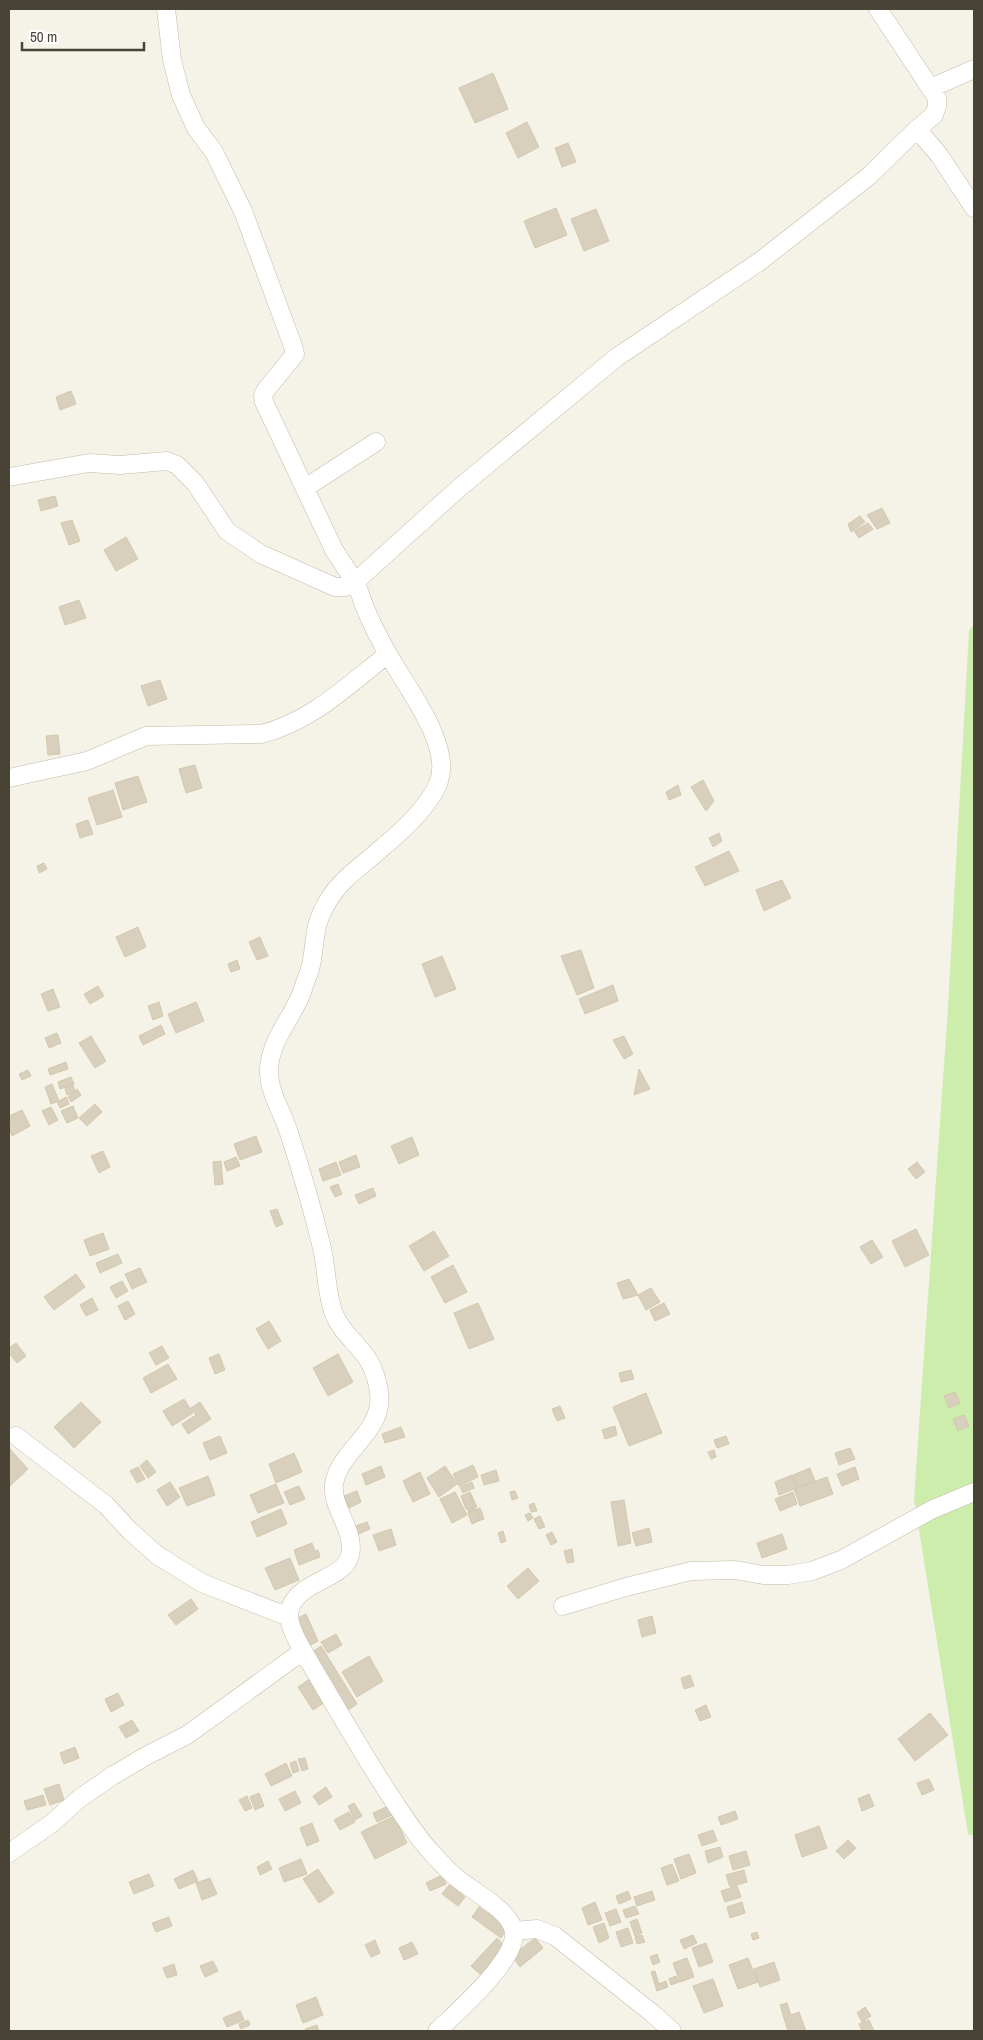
<svg xmlns="http://www.w3.org/2000/svg" width="983" height="2040" viewBox="0 0 983 2040" font-family="'Archivo Narrow',sans-serif">
  <rect width="100%" height="100%" fill="#f5f2e7"/>
  <!-- green -->
  <path fill="#ccedac" d="M974 624V1836L968 1834 914 1499 948 1007 969 631Z"/>
  <!-- building -->
  <path fill="#d8cfbc" stroke="#d4c8ae" d="M493 73 508 109 475 123 459 88Z
    M527 122 539 147 518 158 506 133Z
    M568 143 576 162 562 167 555 148Z
    M556 208 567 235 535 248 524 221Z
    M596 209 609 241 584 251 571 219Z
    M71 391 76 404 60 410 56 397Z
    M55 496 58 506 41 511 38 500Z
    M882 508 890 523 877 529 867 515Z
    M860 516 865 522 851 532 848 524Z
    M72 520 80 541 69 545 61 523Z
    M868 523 873 529 859 538 854 531Z
    M126 537 138 559 116 571 104 550Z
    M79 600 86 618 65 625 59 607Z
    M160 680 167 699 148 706 141 686Z
    M58 735 60 754 48 755 46 736Z
    M195 765 202 788 186 793 179 769Z
    M138 776 147 802 123 810 115 783Z
    M703 780 714 801 706 811 691 787Z
    M678 785 681 795 669 800 666 792Z
    M113 790 122 817 97 825 88 798Z
    M88 820 93 834 80 838 76 824Z
    M719 833 722 841 713 847 709 838Z
    M729 851 739 871 705 886 695 867Z
    M44 863 47 869 39 873 37 866Z
    M782 880 791 898 764 911 756 890Z
    M138 927 146 947 125 957 116 937Z
    M260 937 268 956 257 960 249 942Z
    M581 950 594 988 577 995 561 956Z
    M442 956 456 989 435 997 422 964Z
    M237 960 240 969 231 972 228 964Z
    M613 985 618 1001 585 1014 579 999Z
    M98 986 104 996 90 1004 84 994Z
    M53 989 60 1007 48 1011 41 994Z
    M159 1002 163 1016 153 1020 148 1006Z
    M196 1002 204 1021 176 1033 168 1014Z
    M161 1025 165 1034 143 1045 139 1036Z
    M57 1033 61 1043 49 1048 45 1038Z
    M91 1036 106 1061 95 1068 79 1043Z
    M624 1036 633 1054 624 1059 613 1040Z
    M66 1062 68 1069 50 1075 48 1069Z
    M639 1069 650 1089 634 1095Z
    M28 1070 31 1076 22 1080 19 1074Z
    M71 1077 74 1084 60 1089 58 1082Z
    M52 1084 59 1101 51 1104 45 1087Z
    M73 1085 75 1092 67 1095 65 1088Z
    M77 1089 81 1095 71 1102 68 1097Z
    M66 1097 69 1104 60 1108 57 1102Z
    M95 1104 102 1112 87 1126 79 1118Z
    M73 1106 78 1118 67 1123 61 1111Z
    M51 1107 58 1120 49 1125 42 1111Z
    M22 1110 30 1126 12 1136 9 1128V1116Z
    M256 1136 262 1152 240 1160 234 1144Z
    M412 1137 419 1155 399 1164 391 1146Z
    M103 1151 110 1167 99 1173 91 1156Z
    M356 1155 360 1167 343 1173 339 1162Z
    M236 1157 240 1166 227 1171 224 1162Z
    M221 1161 223 1184 215 1185 213 1162Z
    M336 1162 341 1175 323 1181 319 1169Z
    M917 1162 925 1172 916 1179 908 1169Z
    M338 1184 342 1194 335 1197 330 1187Z
    M373 1188 376 1196 359 1204 355 1195Z
    M277 1209 283 1224 276 1227 270 1211Z
    M916 1229 929 1255 905 1267 892 1241Z
    M434 1231 449 1256 424 1271 409 1246Z
    M103 1233 109 1249 90 1256 84 1240Z
    M872 1240 883 1257 871 1264 860 1247Z
    M118 1254 122 1263 100 1273 96 1263Z
    M453 1265 467 1292 445 1303 431 1277Z
    M140 1268 147 1282 132 1289 125 1274Z
    M76 1274 85 1287 54 1310 44 1297Z
    M629 1279 638 1295 623 1299 617 1283Z
    M122 1281 128 1291 116 1298 110 1287Z
    M651 1288 660 1302 646 1310 638 1295Z
    M92 1298 98 1310 86 1316 80 1305Z
    M128 1301 135 1314 125 1320 118 1306Z
    M478 1303 494 1339 469 1349 454 1313Z
    M664 1303 670 1314 655 1321 650 1310Z
    M269 1321 281 1341 268 1349 256 1329Z
    M16 1343 26 1356 17 1363 9 1353V1348Z
    M162 1346 169 1358 156 1365 149 1353Z
    M219 1354 225 1370 215 1374 209 1358Z
    M338 1354 353 1382 328 1396 313 1368Z
    M168 1364 177 1379 151 1393 143 1378Z
    M631 1370 634 1379 621 1382 619 1373Z
    M955 1392 960 1403 949 1408 944 1396Z
    M646 1393 662 1433 629 1446 613 1407Z
    M184 1399 193 1413 172 1426 163 1411Z
    M81 1402 101 1422 74 1448 54 1427Z
    M200 1402 211 1419 188 1434 182 1424 196 1415 191 1408Z
    M560 1406 565 1418 557 1421 552 1409Z
    M964 1415 969 1426 958 1431 953 1419Z
    M615 1426 617 1435 605 1439 602 1430Z
    M401 1427 405 1437 385 1443 382 1434Z
    M220 1436 227 1453 210 1460 203 1443Z
    M726 1436 729 1444 717 1448 714 1440Z
    M9 1448 28 1469 9 1487Z
    M850 1448 855 1459 839 1465 835 1453Z
    M714 1450 716 1457 711 1459 708 1452Z
    M294 1453 302 1472 276 1483 269 1464Z
    M147 1460 156 1472 148 1478 140 1466Z
    M473 1465 478 1477 459 1486 453 1474Z
    M381 1466 385 1477 366 1485 362 1474Z
    M445 1466 457 1484 439 1497 427 1478Z
    M138 1467 145 1479 137 1483 130 1471Z
    M855 1467 859 1479 842 1486 837 1474Z
    M810 1468 815 1481 797 1487 793 1475Z
    M496 1470 499 1481 484 1485 481 1475Z
    M420 1472 430 1494 413 1502 403 1481Z
    M792 1475 797 1488 779 1495 775 1482Z
    M208 1476 215 1495 187 1506 179 1488Z
    M827 1477 833 1494 800 1506 794 1489Z
    M170 1482 180 1497 167 1506 157 1490Z
    M472 1482 474 1488 463 1493 460 1487Z
    M276 1484 284 1503 258 1513 250 1495Z
    M299 1486 305 1499 290 1505 284 1492Z
    M357 1491 361 1502 349 1508 344 1496Z
    M515 1491 518 1498 512 1500 510 1492Z
    M455 1492 467 1515 452 1523 440 1499Z
    M470 1492 477 1507 469 1512 461 1497Z
    M793 1492 797 1504 780 1511 775 1499Z
    M469 1493 474 1507 466 1509 461 1496Z
    M624 1500 631 1543 618 1546 611 1502Z
    M534 1503 537 1511 531 1512 529 1505Z
    M480 1508 484 1519 472 1523 468 1513Z
    M281 1509 287 1524 257 1537 251 1522Z
    M476 1509 480 1520 472 1524 468 1512Z
    M530 1513 533 1518 528 1521 525 1515Z
    M540 1516 545 1527 539 1529 534 1519Z
    M367 1522 370 1529 356 1535 353 1527Z
    M649 1528 652 1542 636 1546 632 1533Z
    M391 1529 396 1545 379 1551 373 1535Z
    M503 1531 506 1541 501 1543 498 1533Z
    M552 1532 557 1542 551 1545 546 1535Z
    M782 1534 787 1549 762 1558 757 1543Z
    M312 1543 315 1551 318 1550 320 1557 299 1565 294 1550Z
    M572 1549 574 1562 567 1563 564 1551Z
    M290 1558 299 1580 275 1590 265 1568Z
    M528 1568 539 1581 518 1599 507 1586Z
    M191 1599 198 1609 176 1625 168 1615Z
    M306 1614 318 1641 307 1647 294 1620Z
    M652 1616 656 1633 642 1637 638 1620Z
    M336 1634 342 1645 328 1653 321 1642Z
    M321 1646 357 1704 345 1712 309 1654Z
    M369 1656 383 1681 357 1697 342 1672Z
    M690 1675 694 1686 684 1689 681 1678Z
    M311 1678 327 1701 313 1710 298 1687Z
    M118 1693 124 1705 111 1712 105 1699Z
    M706 1705 711 1717 700 1721 695 1710Z
    M930 1713 948 1735 915 1761 898 1739Z
    M132 1720 139 1731 126 1738 119 1727Z
    M75 1747 79 1758 64 1764 60 1753Z
    M305 1758 308 1769 302 1771 298 1759Z
    M296 1761 299 1771 293 1773 290 1763Z
    M286 1763 292 1776 271 1786 265 1774Z
    M929 1779 934 1790 922 1795 917 1783Z
    M59 1784 64 1800 50 1805 44 1789Z
    M326 1787 332 1797 319 1805 313 1796Z
    M295 1791 301 1803 285 1811 279 1799Z
    M259 1793 264 1806 255 1810 250 1797Z
    M869 1794 874 1806 862 1811 858 1799Z
    M43 1795 46 1805 27 1810 24 1801Z
    M247 1796 252 1808 245 1811 239 1800Z
    M354 1803 362 1816 355 1820 348 1806Z
    M388 1806 392 1815 377 1822 373 1813Z
    M735 1811 738 1819 721 1825 718 1817Z
    M349 1812 355 1822 340 1830 334 1820Z
    M394 1816 407 1843 375 1859 361 1832Z
    M312 1823 319 1841 307 1846 300 1828Z
    M819 1826 827 1848 802 1857 795 1835Z
    M713 1830 717 1841 702 1846 698 1835Z
    M848 1840 856 1848 844 1859 836 1851Z
    M720 1847 723 1857 708 1863 705 1851Z
    M746 1851 750 1865 733 1870 729 1856Z
    M689 1854 696 1873 681 1879 674 1859Z
    M301 1859 307 1874 284 1882 279 1868Z
    M268 1861 272 1869 260 1875 257 1867Z
    M672 1864 679 1881 667 1885 661 1868Z
    M318 1869 334 1893 319 1903 303 1879Z
    M193 1870 198 1881 179 1889 174 1879Z
    M744 1870 747 1882 730 1887 726 1875Z
    M149 1874 154 1886 134 1894 129 1882Z
    M442 1875 446 1884 430 1891 426 1883Z
    M210 1878 217 1894 202 1900 196 1883Z
    M449 1885 465 1897 458 1906 442 1894Z
    M737 1886 741 1897 725 1902 721 1891Z
    M628 1891 631 1899 619 1904 616 1896Z
    M652 1891 655 1900 637 1906 634 1897Z
    M595 1902 602 1920 588 1925 582 1908Z
    M742 1902 745 1913 730 1918 727 1907Z
    M635 1906 639 1914 626 1918 623 1910Z
    M479 1907 508 1927 501 1938 472 1917Z
    M616 1909 621 1922 610 1926 605 1913Z
    M169 1917 172 1926 156 1932 152 1923Z
    M637 1919 642 1933 635 1936 630 1922Z
    M604 1923 609 1938 599 1943 593 1927Z
    M628 1928 633 1943 621 1947 616 1932Z
    M757 1932 759 1938 753 1940 751 1934Z
    M642 1935 645 1942 637 1944 635 1937Z
    M693 1935 697 1943 684 1949 680 1940Z
    M497 1938 508 1949 482 1976 471 1966Z
    M535 1938 543 1948 520 1967 512 1956Z
    M375 1940 380 1953 371 1957 365 1945Z
    M412 1942 418 1954 404 1960 399 1948Z
    M706 1943 713 1962 699 1967 692 1948Z
    M657 1954 660 1962 653 1965 650 1957Z
    M687 1958 694 1977 680 1982 673 1963Z
    M748 1958 758 1982 738 1989 729 1965Z
    M213 1961 218 1971 205 1977 200 1966Z
    M774 1962 780 1980 760 1987 754 1969Z
    M174 1964 177 1975 167 1978 163 1968Z
    M655 1971 659 1984 666 1981 668 1987 657 1991 651 1972Z
    M676 1976 679 1982 671 1985 669 1979Z
    M713 1979 723 2006 704 2013 693 1986Z
    M316 1997 323 2015 303 2023 296 2005Z
    M787 2003 791 2015 799 2012 806 2031H788L780 2005Z
    M865 2007 871 2016 862 2022 857 2013Z
    M240 2011 244 2020 227 2027 223 2018Z
    M248 2020 250 2025 241 2029 239 2024Z
    M869 2020 874 2031H862L859 2024Z
    M317 2025 319 2031H306L305 2029Z"/>
  <g fill="none" stroke-linecap="round" stroke-linejoin="round">
    <defs>
      <path id="minor" d="M931 88 974 69
        M917 129 939 155 974 208
        M9 477 89 463 120 465 167 461 177 465 195 483 227 531 261 554 335 587H345L355 582 334 550 264 402 263 395 266 390 295 354 293 346 243 211 214 152 196 128 181 95 172 60 166 9
        M305 488 376 442
        M9 778 87 761 146 736 261 734C311 722 348 685 388 654
        M16 1436 106 1505 130 1531 157 1555 202 1583 289 1617
        M563 1606 626 1587 691 1571 735 1570 763 1575H788L812 1571 841 1560 931 1510 974 1492
        M9 1853 51 1824 80 1798 112 1776 146 1756 187 1735 303 1651
        M514 1931 537 1929 555 1936 652 2013 672 2031
        M437 2031C457 2012 517 1960 514 1932 512 1912 473 1891 458 1879 448 1871 439 1861 431 1852 416 1836 403 1815 391 1797 360 1750 332 1700 303 1651 298 1642 290 1629 289 1617 289 1581 344 1582 350 1555 356 1531 331 1508 334 1484 339 1453 375 1436 379 1405 381 1391 375 1370 367 1358 357 1343 341 1332 334 1314 326 1293 327 1270 322 1248 313 1211 302 1173 290 1136 284 1115 270 1095 269 1073 268 1041 294 1017 303 989 306 979 311 969 312 960 316 935 314 924 328 901 341 878 365 864 384 846 395 837 406 827 415 817 424 807 435 794 439 781 452 744 405 685 388 654 380 640 372 625 366 610 362 601 360 591 355 582L459 488 617 357 759 262 869 176 917 129 934 115 937 106V98L878 9"/>
    </defs>
    <!-- minor casing -->
    <use href="#minor" stroke="#c2bba9" stroke-width="19"/>
    <!-- minor -->
    <use href="#minor" stroke="#fff" stroke-width="18"/>
  </g>
  <!-- border -->
  <rect width="983" height="2040" fill="none" stroke="#494335" stroke-width="20"/>
  <!-- scale -->
  <path d="M22 42v8h122v-8" fill="none" stroke="#494335" stroke-width="2.5"/>
  <text x="30" y="42" font-size="15" fill="#494335" stroke="#ffffff" stroke-width="4" paint-order="stroke">50 m</text>
</svg>
